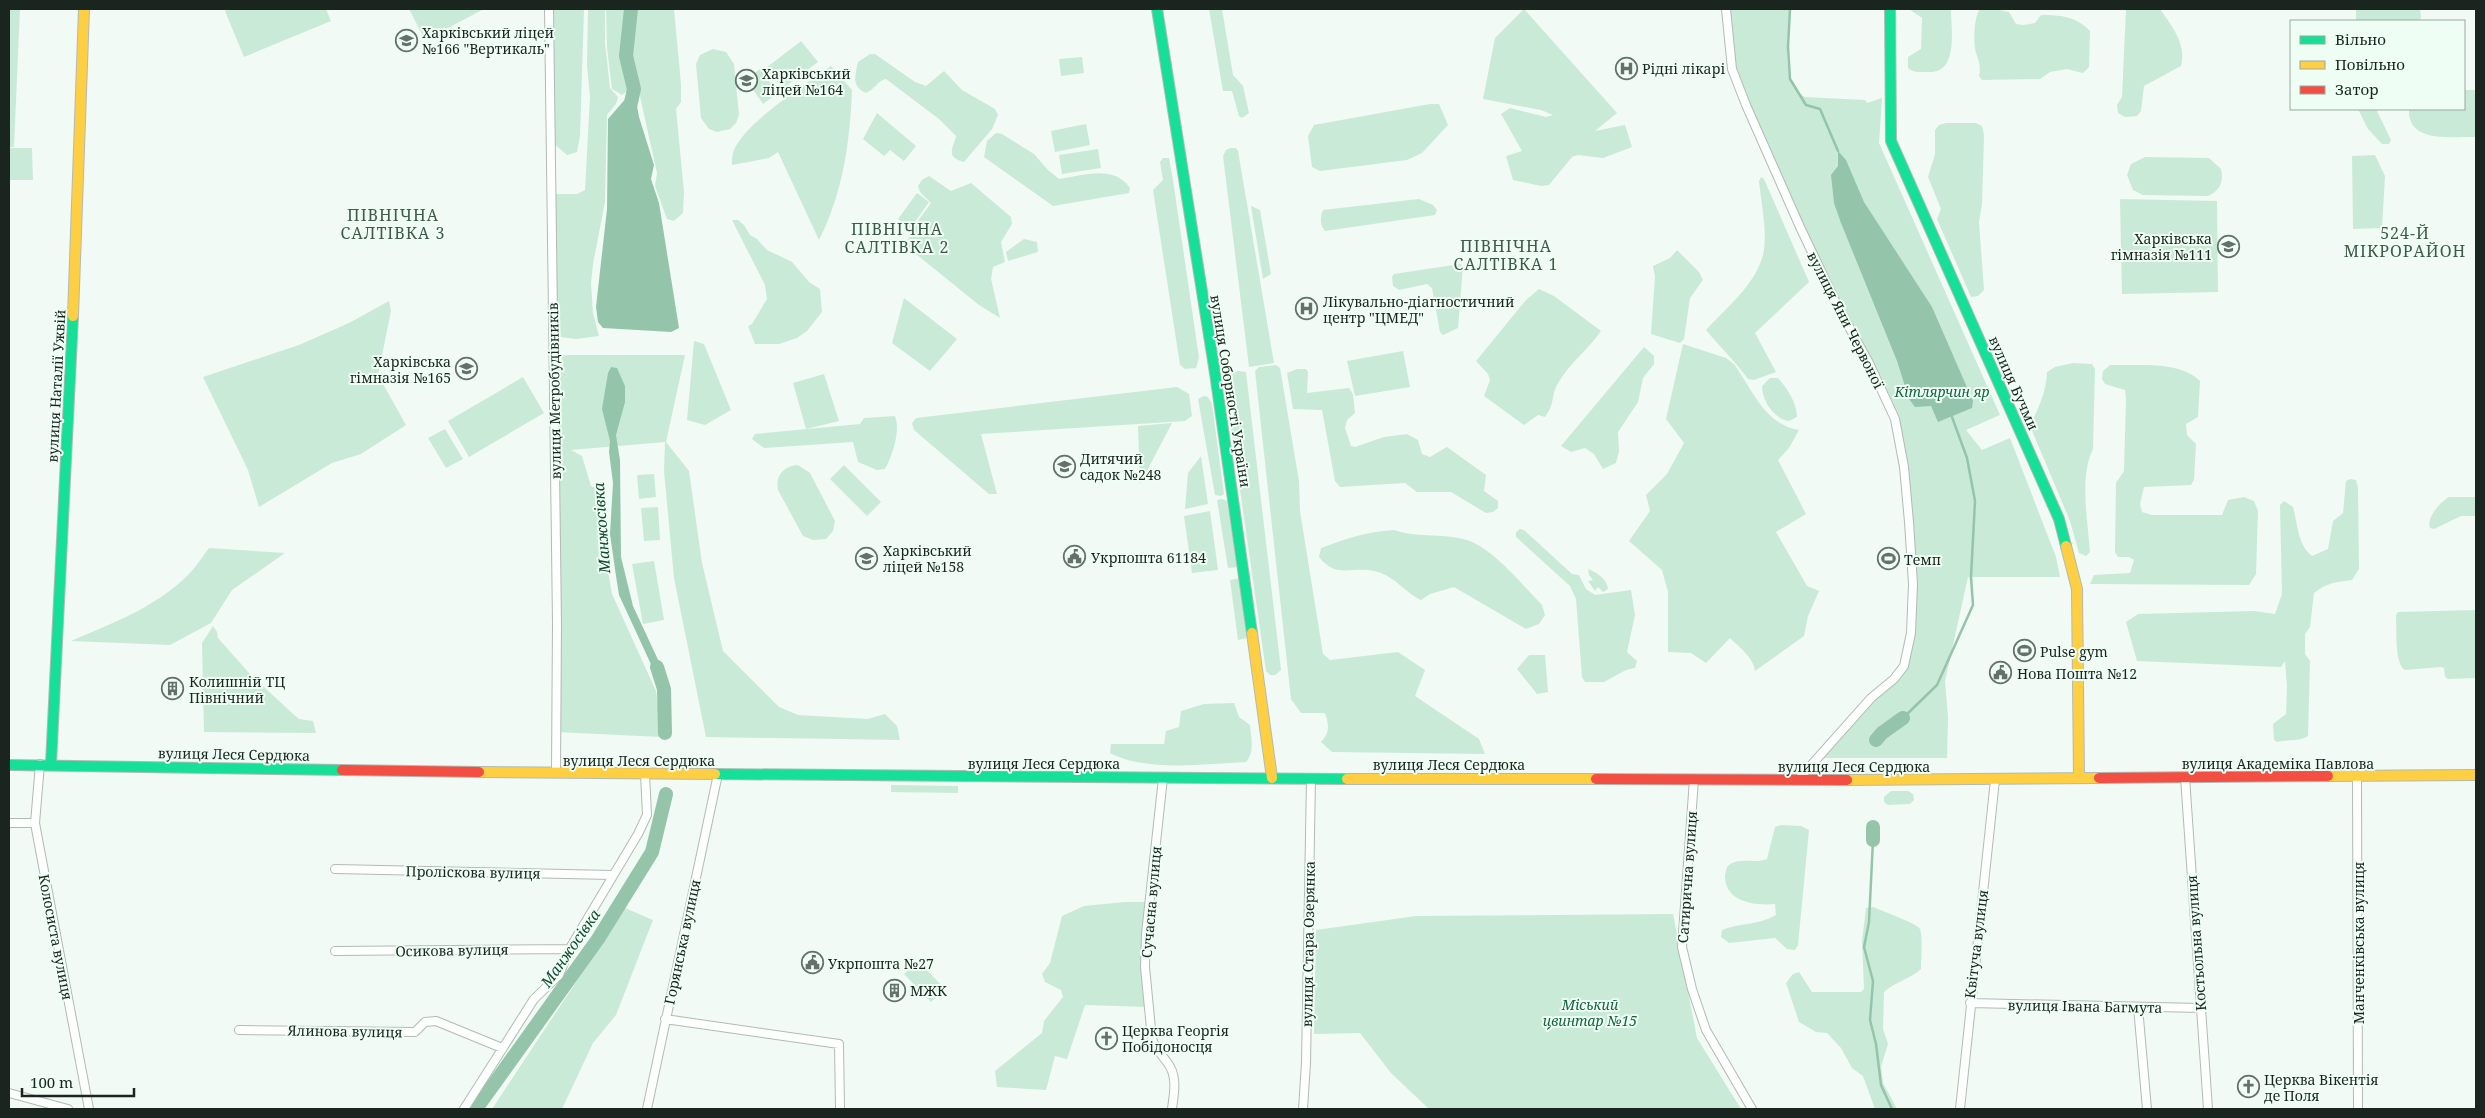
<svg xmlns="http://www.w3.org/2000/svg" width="2485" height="1118" viewBox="0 0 2485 1118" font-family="'Noto Serif',serif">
  <rect width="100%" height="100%" fill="#f2faf5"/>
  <!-- green -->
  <path fill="#c9ead7" d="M9 9H20L14 147H9Z
    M230 9H326L331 21 244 57 225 11Z
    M409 9H484L425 40Z
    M552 9H584L580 136 577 152 567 155 554 144Z
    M588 9H605V43L610 88 618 97 616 104 607 115 605 202 593 264 591 283 593 313 599 336 576 339 553 336 552 194H577L585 190 590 97 587 65Z
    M606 9H674L681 84V102L676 109 684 192 683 213 674 221 667 219 655 186 657 173 637 83 622 95 612 89 607 48Z
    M1209 9H1222L1233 75 1243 86 1249 113 1242 118 1239 116 1232 91H1223Z
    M1524 9 1617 113 1595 131 1625 125 1632 147 1603 158 1578 155 1572 157 1549 185 1541 186 1513 180 1506 156 1522 151 1501 114 1510 108 1546 117 1553 115 1541 110 1483 99 1495 38Z
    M1726 9H1790C1789 33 1779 84 1805 97L1865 100 1867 103 1882 98 1879 143 2000 415 1966 430 1982 450 2010 438 2056 557 2060 577H1968L1945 681 1948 717 1947 758H1817L1902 670 1911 633 1906 490 1895 419 1827 283 1732 69Z
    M1909 9H1951C1951 30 1959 75 1927 72 1919 72 1914 73 1908 68V57L1921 49 1922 18Z
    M1994 9 2009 12 2016 24 2023 25 2035 23 2041 15C2060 15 2076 16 2090 31L2089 67 2083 73 2067 69 2050 72 2040 79 1982 80 1979 76C1981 66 1979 62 1976 53 1973 42 1974 20 1979 10Z
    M2126 9H2160C2172 26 2187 45 2181 66L2144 86 2141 111 2137 116 2125 117 2118 113 2117 105 2122 97Z
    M2356 9H2420L2421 18 2417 21H2356Z
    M801 41 818 62 782 89 766 68Z
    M713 49 726 52 734 64 739 115 736 123 730 129 717 132 709 129 701 118 696 64 700 55Z
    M870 54H875L915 82 926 86 944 71 962 90 995 109 998 115 992 129 964 162C944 157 954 147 956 136L939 119 886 79C877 81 874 90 866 93 851 86 855 76 858 62Z
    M1082 57 1084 73 1061 76 1059 59Z
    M831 66 852 90C850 142 843 193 819 240L778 152 769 158 732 165C732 160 732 154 734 150 747 121 805 85 831 66Z
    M760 69 778 93 763 104 746 79Z
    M2464 90H2476V137C2453 136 2407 144 2409 109H2464Z
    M1430 104H1439L1448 125 1422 153 1407 160 1320 171 1312 167 1308 136 1314 125Z
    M2358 109H2376L2391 140 2389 144H2382L2368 129Z
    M877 113 916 146 904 161 890 150 884 156 863 139Z
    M1946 123H1976L1982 126 1984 135 1982 204 1979 222 1984 290 1978 296 1971 297 1937 219 1941 209 1928 177 1935 154V130L1939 125Z
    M1086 124 1090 145 1055 152 1051 131Z
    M996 133 1002 134 1034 154 1048 170 1059 179C1083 176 1113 164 1130 188L1129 193 1053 206 984 157 987 141Z
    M9 148H32L33 180H9Z
    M1231 148H1236L1238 151 1274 363 1249 367 1223 156 1226 150Z
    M1098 149 1101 168 1062 174 1059 155Z
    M2375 155 2385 176 2382 228 2353 229 2352 156Z
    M2145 157 2209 158 2221 169C2224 181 2220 191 2208 196L2143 195 2133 190 2127 175 2131 164Z
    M1163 158H1169L1173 180 1199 358 1196 368 1185 369 1180 365 1153 190 1163 180 1160 162Z
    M929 176 951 191 971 183 1011 217 1012 224 1001 242 1005 262 993 267 991 279 1000 318 979 305 911 250 906 243 915 225 931 203 920 192 918 186 922 180Z
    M1761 177 1764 179 1809 282 1755 333 1776 372 1754 380 1748 379C1735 361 1720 347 1706 330 1726 308 1759 282 1764 250 1767 228 1761 203 1759 181Z
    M917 193 929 202 910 229 898 219Z
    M1419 199 1433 205 1437 210 1435 215 1325 231C1320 226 1320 217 1323 210Z
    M2120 199 2217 201 2218 292 2122 294Z
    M1251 206 1260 210 1271 274 1263 279Z
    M732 220H738L744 225 750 235 757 239 767 250 792 262 809 282 820 289 822 312 807 331 797 338 779 344H755L748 326 752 324 767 299 765 285Z
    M1024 239 1037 242 1038 252 1008 261 1006 252Z
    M1677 250 1699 272 1703 280 1690 298 1684 339 1680 343 1651 334 1655 277 1653 266 1670 258Z
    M1460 264 1463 266 1458 328 1443 335 1440 332 1432 288 1427 284 1399 290 1393 286 1392 277 1394 274Z
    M1539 289 1554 296 1601 331C1588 350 1568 364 1557 385 1551 396 1555 404 1545 417L1538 415 1524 425 1484 396 1490 380 1488 374 1476 361 1526 300Z
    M904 298 957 339 930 371 892 343Z
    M389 301 391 311 378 375 406 425 361 454 332 463 259 507 248 470 203 377 299 345 349 323Z
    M694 341 704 344 731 410 705 425 687 420Z
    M1683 344 1726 358 1734 364C1752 389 1765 425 1799 430L1789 448 1778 460 1806 514 1776 532 1807 586 1819 591 1808 616 1804 636 1755 671C1754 658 1738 646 1730 638L1706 663 1691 653 1668 652V592L1662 570 1629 541 1650 511 1646 495 1667 474 1684 443 1666 419Z
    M1644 347 1654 356V364L1643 378 1638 402 1618 432 1619 451 1616 463 1603 469 1594 454 1585 448 1571 452 1561 446Z
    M1403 351 1410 387 1355 396 1347 361Z
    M561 355H685L666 442 689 471 702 563 723 651 779 707 798 715 868 719 885 714 897 726 900 740 706 737 674 578 664 471 665 442 571 450 582 456 591 486 599 489 604 496 606 559 612 594 656 691 662 737 555 732 554 372 560 371 564 373Z
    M2073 363 2092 364 2095 369 2093 449C2079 476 2088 522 2090 552L2086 556 2079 553 2070 521 2030 426C2039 407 2046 393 2047 372L2055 367Z
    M1276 365 1280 368 1299 481 1300 511 1323 654 1330 660 1398 652 1425 670 1415 696 1479 739 1485 754 1332 752 1321 742C1330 732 1329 725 1325 713H1301L1291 699 1255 371 1259 367Z
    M2110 365C2137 366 2179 360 2200 381L2198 417 2186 424 2187 435 2196 444 2194 480 2191 485 2144 487 2140 504 2142 512 2152 515H2222L2228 500 2244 497 2254 501 2258 511 2256 574 2249 585 2090 584 2094 575 2130 573 2134 560 2129 557H2118L2115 552 2116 483 2124 471 2126 399 2125 390 2105 384 2102 379 2103 371Z
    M1297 369H1306L1308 372 1307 393 1349 388 1353 394 1355 413 1347 420 1345 428 1351 446 1355 447 1384 437 1407 434 1418 440 1422 454 1430 457 1447 447 1486 475 1484 491 1498 501V508L1493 512 1486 513 1451 492H1417L1405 483 1340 487 1335 481 1322 410 1293 409 1287 373Z
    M1238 371 1246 372 1281 670 1275 675H1270L1266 671 1224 378 1228 373Z
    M824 374 839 421 806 429 793 383Z
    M523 377 544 413 469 457 448 421Z
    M1770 378H1778C1787 388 1797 403 1797 417L1789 421C1774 419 1762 401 1762 386Z
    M1177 387 1189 394 1192 416 1185 421 981 434 997 494H989L914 430 912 423 916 418Z
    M1204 396 1208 397 1212 404 1224 494 1221 496 1215 495 1198 399Z
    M895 416C901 431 892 456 885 469L877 470 858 462 853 442 764 448 752 439 755 434 860 424 864 418Z
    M1172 423 1140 484 1138 426Z
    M445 429 463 459 446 468 428 438Z
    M1201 456 1208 504 1185 509 1188 473Z
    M798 465 810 473 835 521 833 531 826 539 813 540 803 536 778 490C775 475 784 466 798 465Z
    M844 465 881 502 867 516 830 479Z
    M654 474 656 497 639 499 637 475Z
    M2350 479 2356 480 2358 488 2359 569 2352 580C2336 582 2326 583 2314 593L2310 627 2305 634V654L2310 661 2308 736C2298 742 2288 739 2277 742L2274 740 2273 724 2286 714 2287 687 2285 661 2281 667 2137 661 2126 622 2138 614 2254 611 2275 614 2282 594 2280 505 2284 501 2293 507C2298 524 2297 544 2312 556L2328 549 2333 521 2343 513 2346 481Z
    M2449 497H2476V516H2461L2434 529 2430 528C2426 518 2440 502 2449 497Z
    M1222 499 1227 501 1237 567 1228 568 1217 500Z
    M658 507 660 540 644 541 641 508Z
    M1210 511 1218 570 1192 573 1184 516Z
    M1520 529 1524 530 1572 574 1579 575 1586 589 1595 595 1631 590 1635 615 1627 652 1637 661 1635 668 1626 670 1604 682H1585L1582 677 1576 599 1570 586 1516 537V532Z
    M1394 530C1416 538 1440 533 1463 539 1491 545 1522 585 1542 605L1545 615 1539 624 1526 629 1454 587 1430 594 1421 600C1404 592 1394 575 1374 571 1352 566 1336 579 1319 557L1321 548C1348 538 1365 532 1394 530Z
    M209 548 285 553 232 590 211 623 170 645 71 641C111 624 156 607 188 575 196 567 202 557 209 548Z
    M654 561 664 620 643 624 632 564Z
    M1588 569C1597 573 1607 578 1608 589L1603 592 1598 587 1595 591 1588 581 1593 580 1589 575Z
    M1240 578 1247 638 1238 640 1230 580Z
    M2476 610V678L2448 679 2445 677 2444 668 2441 667 2405 670C2394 664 2397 627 2396 615L2398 612Z
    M213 626 217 632 218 638 249 673 292 713 299 719 313 721 316 733 204 732 202 643Z
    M1529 655H1545L1548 692 1537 694 1517 669Z
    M1234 703 1239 717 1250 725C1251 739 1255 751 1246 762 1205 764 1146 772 1110 753L1111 744H1164L1166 731 1179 727 1181 711 1204 704Z
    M891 785 958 786V793L891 792Z
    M1891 791H1908L1913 794 1914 800 1910 804 1888 805 1884 802V797Z
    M1781 825 1801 826 1809 830 1798 945 1795 950 1787 949 1775 938 1729 943 1721 937 1722 930C1739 923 1760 925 1776 915L1775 904C1755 906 1724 902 1725 875 1726 872 1726 867 1729 865 1740 857 1756 864 1767 859L1775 827Z
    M1125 902H1146L1142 933 1146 1007 1085 1005 1067 1059 1055 1056 1046 1090 997 1087 995 1071 1042 1033 1044 1021 1063 997 1061 990 1045 982 1042 974 1050 963 1062 916 1084 906Z
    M1874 907C1883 912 1917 923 1920 929 1923 937 1921 959 1921 969 1910 979 1895 982 1884 992L1883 1029 1888 1044 1881 1067 1883 1083 1897 1109H1875L1863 1076 1852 1068 1841 1048 1827 1033 1816 1032 1799 1022 1786 983 1793 974 1799 972 1812 992H1861L1864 989 1862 941 1866 908Z
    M625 908 653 920 616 1015 593 1043 562 1109H492Z
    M1673 914 1697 1038 1741 1109H1429L1391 1073 1360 1033 1314 1034 1316 930 1416 916Z
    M918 961 945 989 931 1002 904 974Z"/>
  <!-- water -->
  <path fill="#94c5aa" d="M634 89 639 117 654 165 651 179 659 203 679 328 671 332 603 328 598 322 596 307 607 209 608 119Z
    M1838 151 1846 160 1864 202 1932 307 1973 401 1972 408 1938 422 1931 406 1915 407 1909 399 1897 361 1841 223 1834 203 1831 175 1838 166Z
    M611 367 617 368 625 386V402L616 435 620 460 621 557 633 606 667 679 661 686 619 595 616 576 610 534 613 483 609 452 610 441 602 409 608 373Z"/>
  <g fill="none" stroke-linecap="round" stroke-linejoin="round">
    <!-- stream -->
    <path stroke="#94c5aa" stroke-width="2.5" d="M1790 9 1788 47 1790 79 1806 105 1820 109 1838 151
      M1903 718 1937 685 1973 605 1971 577 1975 501 1967 458 1952 417
      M1873 840 1869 922 1864 947 1873 981 1870 1020 1876 1044 1881 1085 1892 1109"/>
    <!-- river -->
    <path stroke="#94c5aa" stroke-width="14" d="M630 107 634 89 626 56 631 9
      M657 667 664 689 665 733
      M1876 740 1882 733 1903 718
      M1873 840V827
      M476 1109 598 939 652 852 666 794"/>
    <defs>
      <path id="street" d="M549 9 557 623 556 773
        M1726 9 1732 69 1746 105 1800 227 1839 309 1869 363 1895 419 1904 467 1909 522 1913 584 1911 633 1904 666 1894 679 1871 698 1798 780
        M40 764 35 823 37 834 89 1109
        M2185 777 2208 1109
        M2357 777 2358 1109
        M1163 778 1146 934 1145 967 1152 1039C1156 1049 1161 1054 1167 1062 1178 1076 1174 1093 1172 1109
        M1694 779 1682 947 1692 989 1706 1030 1752 1109
        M9 823H35
        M335 869 612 875
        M335 951 570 949
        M1970 1003 2200 1008
        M2138 1007 2147 1109
        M665 1019 839 1044 840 1109
        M239 1030 415 1032 425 1022 436 1021 502 1048
        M9 1093 68 1109
        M464 1109 534 999 559 975 570 948 638 834 647 815 645 774
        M647 1109 718 774
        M1303 1109 1306 1063 1311 778
        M1960 1109 1995 780"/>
      <path id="fast" d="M1157 9 1215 373 1252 633
        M1890 9 1891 141 2059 519 2066 546
        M51 764 73 316
        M9 765 342 770
        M715 774 1347 779"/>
      <path id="slow" d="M73 316 84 9
        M2066 546 2077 589 2079 777
        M1252 633 1272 778
        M479 772 715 774
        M2328 776 2476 775
        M1347 779H1596
        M1847 780 2099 778"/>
      <path id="jam" d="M342 770 479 772
        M2099 778 2328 776
        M1596 779 1847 780"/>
    </defs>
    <!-- street casing -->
    <use href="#street" stroke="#b2bab5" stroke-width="10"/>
    <!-- fast casing -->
    <use href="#fast" stroke="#b2bab5" stroke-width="12"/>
    <!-- slow casing -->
    <use href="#slow" stroke="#b2bab5" stroke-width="12"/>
    <!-- jam casing -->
    <use href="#jam" stroke="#b2bab5" stroke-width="12"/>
    <!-- street -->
    <use href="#street" stroke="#fdfefe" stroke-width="8"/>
    <!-- fast -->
    <use href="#fast" stroke="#16e098" stroke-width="10"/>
    <!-- slow -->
    <use href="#slow" stroke="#ffcf43" stroke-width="10"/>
    <!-- jam -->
    <use href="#jam" stroke="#f24e42" stroke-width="10"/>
  </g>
  <!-- icons -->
  <defs>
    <symbol id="school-ring" viewBox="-11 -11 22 22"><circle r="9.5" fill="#eefef4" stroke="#66706a" stroke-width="1.5"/><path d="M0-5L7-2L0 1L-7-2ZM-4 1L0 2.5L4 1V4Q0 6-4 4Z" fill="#66706a"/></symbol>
    <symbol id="hospital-ring" viewBox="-11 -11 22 22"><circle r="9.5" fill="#eefef4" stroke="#66706a" stroke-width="1.5"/><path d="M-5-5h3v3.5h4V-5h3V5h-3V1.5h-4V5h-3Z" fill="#66706a"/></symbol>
    <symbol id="civic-ring" viewBox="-11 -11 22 22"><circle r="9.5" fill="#eefef4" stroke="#66706a" stroke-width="1.5"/><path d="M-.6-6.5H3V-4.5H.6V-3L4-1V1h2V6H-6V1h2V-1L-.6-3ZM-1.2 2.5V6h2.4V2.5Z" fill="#66706a"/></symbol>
    <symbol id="stadium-ring" viewBox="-11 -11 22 22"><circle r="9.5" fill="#eefef4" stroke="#66706a" stroke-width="1.5"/><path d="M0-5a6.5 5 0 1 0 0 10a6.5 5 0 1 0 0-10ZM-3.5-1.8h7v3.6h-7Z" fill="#66706a"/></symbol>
    <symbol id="building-ring" viewBox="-11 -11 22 22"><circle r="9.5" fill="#eefef4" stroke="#66706a" stroke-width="1.5"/><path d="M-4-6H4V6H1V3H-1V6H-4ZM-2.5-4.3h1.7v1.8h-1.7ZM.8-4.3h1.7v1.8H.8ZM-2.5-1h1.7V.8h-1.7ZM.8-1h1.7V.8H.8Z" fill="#66706a"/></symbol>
    <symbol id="church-ring" viewBox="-11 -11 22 22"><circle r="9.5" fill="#eefef4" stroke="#66706a" stroke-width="1.5"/><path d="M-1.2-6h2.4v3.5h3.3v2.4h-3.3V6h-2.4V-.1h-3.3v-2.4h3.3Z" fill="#66706a"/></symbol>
  </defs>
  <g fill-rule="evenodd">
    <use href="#school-ring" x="394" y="28" width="25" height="25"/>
    <use href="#hospital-ring" x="1614" y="56" width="25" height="25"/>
    <use href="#school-ring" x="734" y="68" width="25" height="25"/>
    <use href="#school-ring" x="2216" y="234" width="25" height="25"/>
    <use href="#hospital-ring" x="1294" y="296" width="25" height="25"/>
    <use href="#school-ring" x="454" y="356" width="25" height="25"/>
    <use href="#school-ring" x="1052" y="454" width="25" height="25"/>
    <use href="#civic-ring" x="1062" y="544" width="25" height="25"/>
    <use href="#school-ring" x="854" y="546" width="25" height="25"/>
    <use href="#stadium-ring" x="1876" y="546" width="25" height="25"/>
    <use href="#stadium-ring" x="2012" y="638" width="25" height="25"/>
    <use href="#civic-ring" x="1988" y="660" width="25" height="25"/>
    <use href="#building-ring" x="160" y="676" width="25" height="25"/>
    <use href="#civic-ring" x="800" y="950" width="25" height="25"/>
    <use href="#building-ring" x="882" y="978" width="25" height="25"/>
    <use href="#church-ring" x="1094" y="1026" width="25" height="25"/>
    <use href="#church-ring" x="2236" y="1074" width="25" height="25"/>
  </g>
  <g text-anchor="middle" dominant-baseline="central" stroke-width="4" stroke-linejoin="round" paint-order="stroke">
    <!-- poi labels -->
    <g font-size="14" fill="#1b251f" stroke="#eefef4" text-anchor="start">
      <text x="422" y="32">Харківський ліцей<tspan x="422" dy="16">№166 "Вертикаль"</tspan></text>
      <text x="1642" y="68">Рідні лікарі</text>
      <text x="762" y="73">Харківський<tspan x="762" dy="16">ліцей №164</tspan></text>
      <text x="2212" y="238" text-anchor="end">Харківська<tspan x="2212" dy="16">гімназія №111</tspan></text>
      <text x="1323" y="301">Лікувально-діагностичний<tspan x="1323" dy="16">центр "ЦМЕД"</tspan></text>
      <text x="451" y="361" text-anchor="end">Харківська<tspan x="451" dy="16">гімназія №165</tspan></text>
      <text x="1080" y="458">Дитячий<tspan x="1080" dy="16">садок №248</tspan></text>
      <text x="883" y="550">Харківський<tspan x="883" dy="16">ліцей №158</tspan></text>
      <text x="1091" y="557">Укрпошта 61184</text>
      <text x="1904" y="559">Темп</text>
      <text x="2040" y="651">Pulse gym</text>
      <text x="2017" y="673">Нова Пошта №12</text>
      <text x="189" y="681">Колишній ТЦ<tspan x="189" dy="16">Північний</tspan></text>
      <text x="828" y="963">Укрпошта №27</text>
      <text x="910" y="990">МЖК</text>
      <text x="1122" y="1030">Церква Георгія<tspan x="1122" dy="16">Побідоносця</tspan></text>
      <text x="2264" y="1079">Церква Вікентія<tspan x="2264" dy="16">де Поля</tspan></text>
    </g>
    <!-- street labels -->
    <g font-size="14" fill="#1b251f" stroke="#eefef4">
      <text transform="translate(1846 320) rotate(63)">вулиця Яни Червоної</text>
      <text transform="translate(2014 383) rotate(66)">вулиця Бучми</text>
      <text transform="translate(56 386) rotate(-87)">вулиця Наталії Ужвій</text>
      <text transform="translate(554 391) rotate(-91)">вулиця Метробудівників</text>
      <text transform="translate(1231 391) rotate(81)">вулиця Соборності України</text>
      <text transform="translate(234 754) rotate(1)">вулиця Леся Сердюка</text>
      <text x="639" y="760">вулиця Леся Сердюка</text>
      <text x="1044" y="763">вулиця Леся Сердюка</text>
      <text x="2278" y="763">вулиця Академіка Павлова</text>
      <text x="1449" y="764">вулиця Леся Сердюка</text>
      <text x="1854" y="766">вулиця Леся Сердюка</text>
      <text transform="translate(473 872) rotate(1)">Проліскова вулиця</text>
      <text transform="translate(1687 877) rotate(-86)">Сатирична вулиця</text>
      <text transform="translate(1151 902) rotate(-85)">Сучасна вулиця</text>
      <text transform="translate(56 937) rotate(79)">Колосиста вулиця</text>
      <text transform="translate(682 942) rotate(-78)">Горянська вулиця</text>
      <text transform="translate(2196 943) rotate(-94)">Костьольна вулиця</text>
      <text transform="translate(2358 943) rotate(-90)">Манченківська вулиця</text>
      <text transform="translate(1308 944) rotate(-89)">вулиця Стара Озерянка</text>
      <text transform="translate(1976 944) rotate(-83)">Квітуча вулиця</text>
      <text transform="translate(452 950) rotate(-1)">Осикова вулиця</text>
      <text transform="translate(2085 1006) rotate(1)">вулиця Івана Багмута</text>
      <text transform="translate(345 1031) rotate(1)">Ялинова вулиця</text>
    </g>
    <!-- park labels -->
    <g font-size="14" font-style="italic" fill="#136341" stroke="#eefef4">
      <text x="1942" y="391">Кітлярчин яр</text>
      <text x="1590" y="1004">Міський<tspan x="1590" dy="16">цвинтар №15</tspan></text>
    </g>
    <!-- water labels -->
    <g font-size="15" font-style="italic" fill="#144931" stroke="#eefef4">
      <text transform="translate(601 528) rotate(-94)">Манжосівка</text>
      <text transform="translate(570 948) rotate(-55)">Манжосівка</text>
    </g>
    <!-- quarter labels -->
    <g font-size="16" letter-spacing="1" fill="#41584b" stroke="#eefef4">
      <text x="393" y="215">ПІВНІЧНА<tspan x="393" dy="18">САЛТІВКА 3</tspan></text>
      <text x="897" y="229">ПІВНІЧНА<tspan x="897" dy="18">САЛТІВКА 2</tspan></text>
      <text x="2405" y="233">524-Й<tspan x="2405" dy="18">МІКРОРАЙОН</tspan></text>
      <text x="1506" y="246">ПІВНІЧНА<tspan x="1506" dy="18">САЛТІВКА 1</tspan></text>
    </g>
  </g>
  <!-- border -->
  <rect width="2485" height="1118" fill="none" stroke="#1b251f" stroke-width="20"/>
  <!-- legend -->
  <rect x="2290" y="20" width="175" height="90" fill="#eefef4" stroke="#9aa79f"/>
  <rect x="2300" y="36" width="25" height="8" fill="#16e098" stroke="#9aa79f"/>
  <text x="2335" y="45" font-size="15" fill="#1b251f">Вільно</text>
  <rect x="2300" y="61" width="25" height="8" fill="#ffcf43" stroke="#9aa79f"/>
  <text x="2335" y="70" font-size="15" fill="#1b251f">Повільно</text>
  <rect x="2300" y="86" width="25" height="8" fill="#f24e42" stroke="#9aa79f"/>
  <text x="2335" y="95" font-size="15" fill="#1b251f">Затор</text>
  <!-- scale -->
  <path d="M22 1088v8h112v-8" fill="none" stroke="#1b251f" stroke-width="2.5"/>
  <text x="30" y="1088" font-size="15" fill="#1b251f" stroke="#eefef4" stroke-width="4" paint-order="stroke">100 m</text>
</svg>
